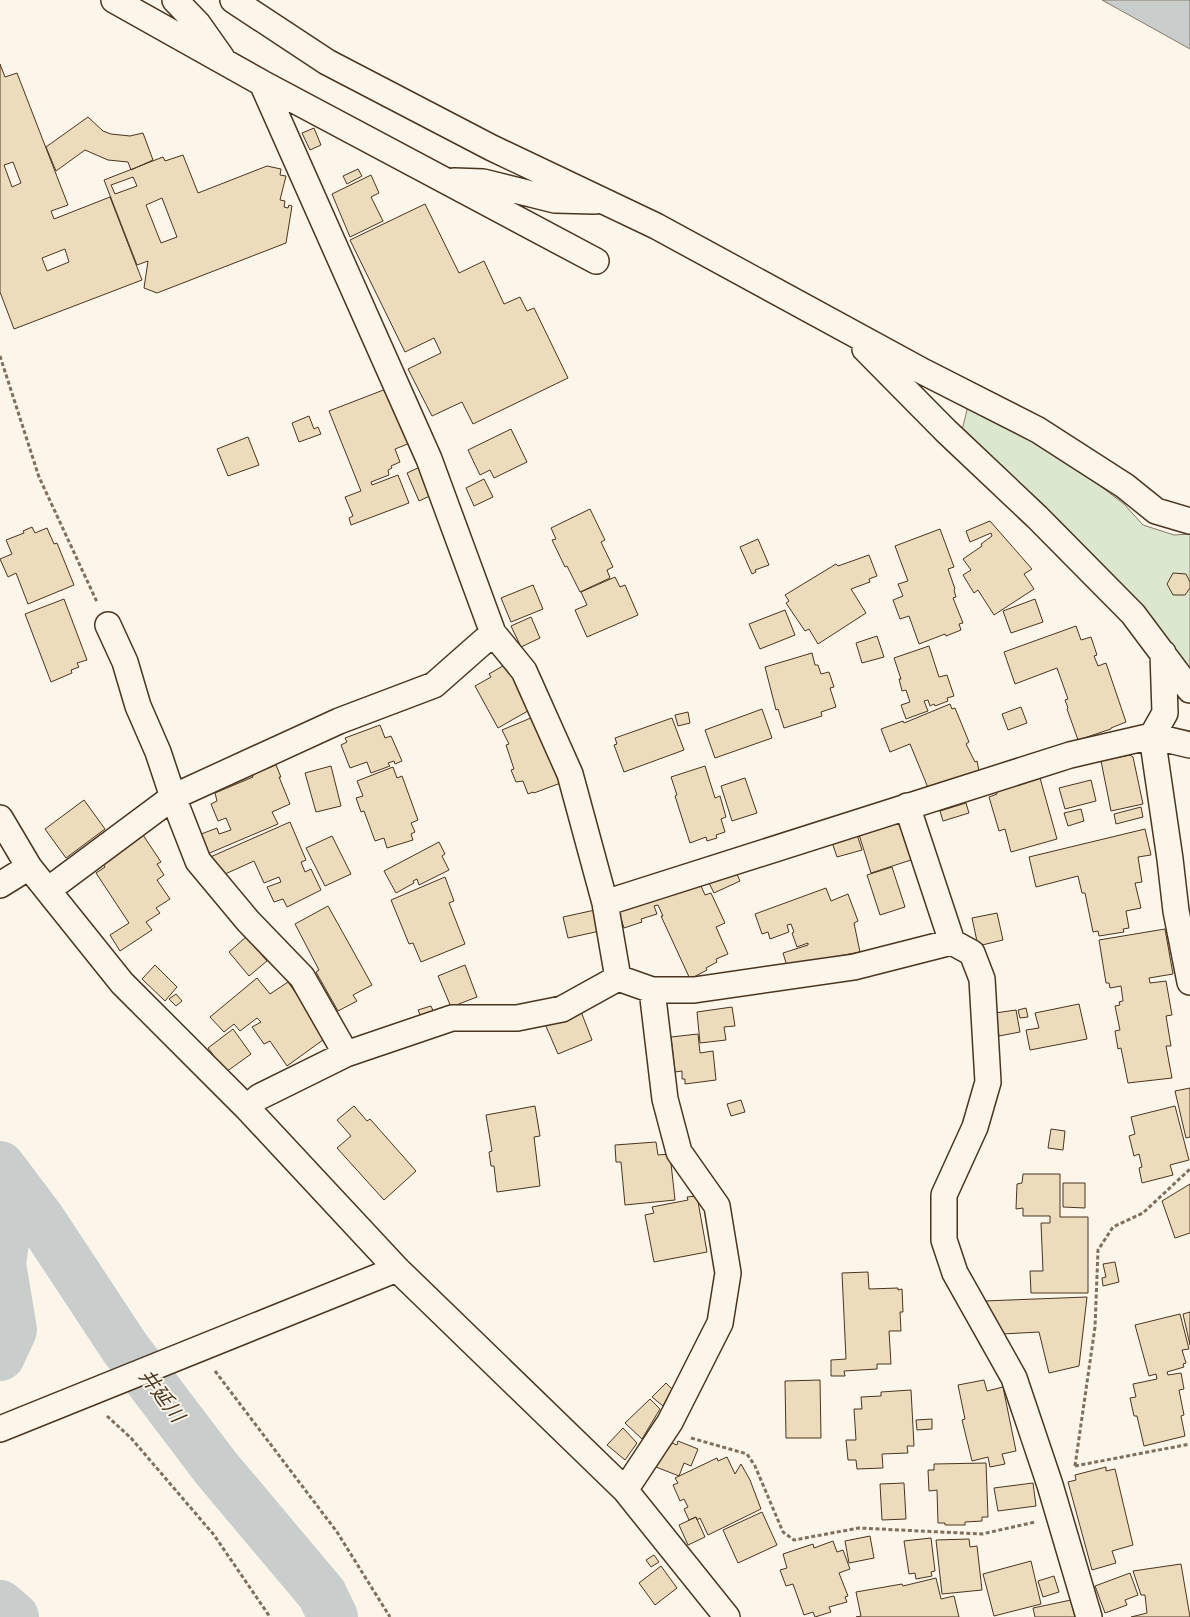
<svg xmlns="http://www.w3.org/2000/svg" width="1190" height="1617" viewBox="0 0 1190 1617" font-family="'Alegreya Sans','Noto Sans JP',sans-serif">
  <rect width="100%" height="100%" fill="#fbf6e9"/>
  <!-- green -->
  <path fill="#dce7d0" stroke="#887966" d="M968 406 1070 463 1124 504 1143 525 1174 535 1190 534V689L960 438Z"/>
  <!-- water -->
  <path fill="#c9cecd" stroke="#887966" d="M1102 0H1190V49Z"/>
  <g fill="none" stroke-linecap="round" stroke-linejoin="round">
    <!-- river -->
    <path stroke="#c9cecd" stroke-width="50" d="M0 1166 40 1219 125 1348 216 1468 322 1594 333 1617
      M0 1212 6 1228 1 1264 12 1330 0 1356
      M0 1605 14 1617"/>
  </g>
  <!-- building -->
  <path fill="#ecdcbc" stroke="#4a3520" fill-rule="evenodd" d="M0 64 5 77 17 73 68 205 51 211 54 219 110 197 142 280 14 329 0 292ZM13 162 21 183 12 187 4 165ZM65 249 69 262 47 271 42 258Z
    M88 117 103 131 111 134 130 136 143 133 153 160 131 170 128 162 108 160 85 150 56 171 46 147Z
    M314 128 321 145 310 150 302 133Z
    M183 155 198 193 267 166 281 169 280 175 286 176 280 200 285 201 284 207 288 208 289 205 292 206 286 243 157 293 144 288 148 261 137 265 104 180 163 157 165 161ZM133 177 137 186 115 194 111 185ZM162 198 177 237 161 243 146 205Z
    M358 169 362 176 347 184 343 176Z
    M371 175 379 193 371 197 383 221 350 237 332 194Z
    M425 204 459 273 484 261 504 304 520 297 527 311 534 308 568 378 473 424 462 402 432 416 408 369 441 353 434 338 405 352 350 240Z
    M386 389 410 443 395 449 400 462 391 466 392 468 388 470 389 475 371 482 372 485 398 475 409 503 351 525 349 518 353 516 345 497 361 491 329 411Z
    M309 416 314 429 318 427 321 434 299 442 292 423Z
    M511 429 527 462 494 478 490 470 480 475 468 450Z
    M248 437 259 465 228 476 217 449Z
    M422 466 434 494 419 501 407 473Z
    M484 479 493 497 474 506 466 488Z
    M590 509 605 540 601 542 613 567 607 570 610 578 580 592 567 566 565 567 552 540 556 539 551 528Z
    M990 521 1032 569 1024 574 1034 589 994 615 978 590 974 593 963 575 971 570 963 559 982 546 981 544 992 536 991 533 970 542 966 531Z
    M32 527 35 533 47 528 54 544 57 543 74 585 28 604 16 573 8 577 0 559 12 554 6 540 24 533 23 531Z
    M940 529 954 567 948 569 955 589 954 590 956 597 953 598 963 623 959 624 961 630 946 636 945 634 919 644 909 616 900 619 893 600 903 596 898 584 908 581 895 546Z
    M758 539 769 565 755 570 756 572 752 574 740 547Z
    M869 555 877 576 869 579 870 582 851 589 866 613 818 644 809 629 805 631 786 603 789 601 785 595 836 564 838 566Z
    M1173 573 1186 574 1190 582V588L1185 595H1173L1167 584Z
    M615 577 620 587 625 585 638 615 587 637 575 610 587 605 581 592Z
    M533 585 543 609 511 622 501 598Z
    M64 599 87 660 77 663 79 667 71 670 72 673 51 682 25 614Z
    M1035 599 1043 622 1011 633 1003 611Z
    M785 610 795 635 760 649 749 624Z
    M531 617 540 638 521 647 511 626Z
    M1076 626 1081 640 1091 637 1097 655 1094 656 1098 666 1106 663 1126 722 1111 728V729L1078 740 1067 709 1068 708 1065 700 1068 699 1057 668 1015 684 1004 652Z
    M877 636 884 657 862 663 856 643Z
    M929 646 939 677 947 675 954 696 947 698 948 701 935 706 934 704 930 706 928 700 924 701 928 711 906 719 901 705 910 702 906 690 902 691 899 679H901L894 658Z
    M812 653 815 665H818L821 674 829 672 834 687 830 688 836 707 821 712 822 716 784 728 778 709 776 710 765 667Z
    M508 663 533 708 498 728 475 686 491 677 489 674Z
    M950 704 952 709 955 708 969 742 966 744 975 762 977 761 979 771 929 790 910 744 890 752 881 729 903 721 904 723Z
    M1021 707 1027 723 1008 730 1002 714Z
    M762 709 772 738 715 758 705 730Z
    M688 712 690 723 678 726 675 715Z
    M538 715 566 781 534 793 533 792 528 794 523 781 516 782 511 770 514 769 506 745 509 744 502 730Z
    M672 718 684 750 624 772 614 745 617 744 615 738Z
    M380 725 385 738 391 736 402 761 395 764 394 761 388 763 390 766 371 773 367 762 350 768 341 745 347 742 345 738Z
    M1130 755 1133 757 1143 804 1111 811 1101 761Z
    M276 765 281 777H279L290 804 272 812 278 824 205 855 196 836 217 828 219 834 231 830 226 818 218 821 211 804 217 801 215 793 253 777 252 775Z
    M331 766 341 806 316 812 305 773Z
    M705 766 715 798 720 796 726 817 721 819 725 832 716 835 717 838 707 841 706 837 690 843 675 796 677 795 671 777Z
    M393 767 397 778 402 776 418 820 411 823 415 832 411 834 413 840 387 848 384 838 375 841 364 811 361 812 356 798 363 796 357 781Z
    M745 778 757 813 732 821 721 786Z
    M1040 778 1057 839 1011 852 1005 829 999 831 989 797 997 794 996 790Z
    M1091 780 1096 801 1065 809 1059 788Z
    M84 800 105 829 66 858 45 829Z
    M966 803 969 813 943 821 940 811Z
    M1141 807 1143 817 1116 824 1114 814Z
    M1081 809 1084 821 1068 826 1064 813Z
    M899 812 914 859 871 873 856 825Z
    M290 822 306 860 301 862 305 872 311 869 321 890 287 907 283 899 274 902 267 887 281 882 279 877 264 883 254 861 214 879 208 858Z
    M854 825 862 850 837 857 829 833Z
    M1145 829 1151 855 1138 857 1142 882 1135 883 1141 908 1126 911 1129 928 1123 929 1124 932 1099 936 1098 931 1093 932 1085 893H1082L1078 876 1036 887 1029 857Z
    M143 835 161 862 157 864 164 875 157 880 170 899 156 908 160 913 146 922 152 930 120 951 110 935 129 923 96 873 105 867 102 862Z
    M332 836 351 874 325 886 306 848Z
    M439 842 445 854 442 856 449 870 419 885 417 879 413 881 414 883 396 893 384 871Z
    M733 865 740 881 714 893 706 877Z
    M892 867 905 907 880 915 867 875Z
    M445 877 454 901 449 903 465 944 421 962 413 943 409 944 391 900Z
    M697 877 705 895 711 893 725 923 716 927 728 954 716 959 717 962 706 968 707 970 690 979 661 916H663L658 905 654 906 657 914 641 919 642 922 624 928 617 906Z
    M826 888 831 901 848 894 858 921 854 923 860 952 787 966 783 953 808 945V943L797 947 792 933 794 932 791 924 787 925 789 932 770 939 768 932 762 934 755 914Z
    M328 906 372 985 353 995 357 1001 338 1011 316 972 319 970 295 924Z
    M595 910 600 931 568 938 563 917Z
    M997 913 1003 940 978 946 972 918Z
    M1165 929 1173 974 1149 978 1150 983 1166 981 1172 1015 1166 1016 1171 1046H1166L1172 1078 1128 1083 1121 1048 1118 1049 1115 1031 1120 1030 1115 1006 1120 1005 1119 1002 1123 1001 1121 986 1110 988 1109 983H1106L1099 940Z
    M246 937 267 961 249 976 229 952Z
    M155 965 177 987 165 1001 142 979Z
    M465 965 477 997 451 1007 438 976Z
    M257 978 270 994 288 982 327 1037 287 1066 270 1041 264 1044 252 1027 261 1022 257 1018 240 1031 234 1024 224 1032 210 1017Z
    M176 994 182 1001 176 1006 169 999Z
    M1079 1004 1087 1039 1030 1050 1026 1030 1039 1028 1035 1013Z
    M431 1006 434 1013 421 1017 418 1010Z
    M732 1007 735 1026 724 1027 726 1040 700 1043 697 1012Z
    M1026 1008 1028 1017 1020 1018 1018 1010Z
    M580 1009 592 1040 558 1054 545 1024Z
    M1016 1010 1020 1032 999 1036 995 1013Z
    M233 1029 251 1054 226 1072 208 1048Z
    M698 1034 700 1053 713 1051 716 1080 685 1084V1079H682V1071L675 1072 671 1037Z
    M1190 1088V1137L1186 1138 1175 1091Z
    M741 1100 745 1112 731 1116 727 1104Z
    M354 1106 367 1121 370 1119 416 1171 384 1200 337 1148 351 1136 337 1120Z
    M535 1106 540 1136 534 1137 540 1186 497 1192 494 1166H491L489 1152 492 1151 486 1115Z
    M1175 1106 1189 1160 1170 1165 1173 1175 1142 1183 1139 1168 1142 1167 1139 1154 1134 1156 1129 1136 1135 1134 1131 1117Z
    M1051 1129 1065 1131 1063 1150 1048 1148Z
    M656 1142 658 1155 670 1154 675 1200 625 1205 621 1162H616L615 1145Z
    M1023 1174H1060V1217H1088V1293H1031L1030 1271H1043L1041 1223H1050V1216H1023V1208L1016 1209 1017 1184 1022 1183Z
    M1063 1183H1085V1208L1063 1207Z
    M1190 1184V1233L1175 1238 1162 1201Z
    M697 1196 707 1252 654 1262 645 1215 654 1213 652 1207 688 1200 687 1197Z
    M1115 1262 1119 1282 1103 1286 1102 1278 1106 1277 1103 1264Z
    M868 1272 869 1289 898 1288V1290L902 1289 903 1312H900L901 1331H889L891 1364H877V1369L844 1371 845 1376H831V1360L846 1359 842 1273Z
    M1087 1297 1079 1366 1049 1373 1039 1332 1002 1334 984 1301Z
    M1190 1312V1345L1183 1314Z
    M1180 1314 1189 1349 1182 1350 1186 1363 1183 1364 1184 1367 1167 1372 1168 1375 1181 1373 1184 1389 1179 1390 1184 1415 1181 1416 1185 1436 1144 1446 1137 1416H1134L1130 1398 1136 1397 1133 1384 1157 1379 1156 1374 1149 1376 1135 1325Z
    M820 1380 821 1438H786L785 1381Z
    M984 1380 987 1391 1003 1387 1016 1451 1002 1454 1005 1464 990 1467 988 1457 972 1461 962 1420 965 1419 958 1385Z
    M666 1383 672 1389 663 1406 652 1397Z
    M911 1390 914 1446H907L908 1453 882 1454 883 1468 857 1469 856 1460H848L846 1440H856L854 1409H862L861 1397 881 1396V1392Z
    M650 1399 660 1409 642 1439 625 1423Z
    M932 1419V1429L917 1430 916 1420Z
    M623 1428 637 1443 625 1460 607 1445Z
    M667 1441 677 1445 678 1441 698 1449 691 1466 684 1463 679 1476 656 1467Z
    M727 1457 735 1474 741 1464 750 1480 761 1509 708 1535 700 1518 697 1520 696 1517 689 1520 684 1509 688 1507 684 1499 680 1501 673 1485 678 1483 675 1478 717 1458 718 1461Z
    M986 1463 988 1517H982V1521L965 1522V1525H945V1523H938L937 1490 929 1491 928 1470H934V1464Z
    M1106 1467V1471L1115 1469 1133 1545 1112 1551 1116 1563 1092 1570 1068 1482 1076 1480 1075 1475Z
    M904 1483 906 1519 882 1520 880 1484Z
    M1033 1483 1036 1506 998 1511 994 1488Z
    M762 1512 777 1545 738 1563 723 1530Z
    M696 1517 705 1537 688 1545 679 1525Z
    M870 1536 874 1558 849 1563 845 1541Z
    M931 1538 935 1571 931 1572 932 1576 916 1579 915 1573 909 1574 904 1541Z
    M969 1539 970 1547 977 1546 982 1590 942 1594 936 1540Z
    M833 1541 837 1552 843 1550 850 1569 839 1573 848 1596 845 1597 847 1602 829 1607 831 1612 815 1617 813 1612 804 1615 793 1584 786 1586 780 1570 787 1568 783 1554 813 1544 814 1548Z
    M654 1555 659 1562 651 1567 646 1560Z
    M1031 1561 1041 1604 994 1616 983 1574Z
    M1181 1564 1190 1617H1131L1147 1613 1145 1595H1141L1133 1571Z
    M661 1566 677 1588 655 1605 639 1583Z
    M1130 1573 1138 1595 1125 1600 1127 1605 1105 1613 1095 1586Z
    M1054 1576 1059 1592 1043 1597 1038 1581Z
    M936 1578 941 1599 954 1596 959 1617H856L861 1616 856 1592 902 1584 903 1586Z
    M1071 1600 1075 1617H1035L1033 1608Z"/>
  <g fill="none" stroke-linecap="round" stroke-linejoin="round">
    <defs>
      <path id="minor" d="M114 0 262 83 429 459 493 633 524 671 570 774 605 903 618 978 562 1009 517 1018H452L346 1054 259 1097 247 1108
        M175 0 198 24 222 58
        M233 0 327 62 492 148 656 226 924 372 1038 430 1125 486 1156 511 1190 521
        M262 83 596 261
        M454 181 483 182 555 200 595 201
        M865 349 946 431 1037 517 1133 614 1190 690
        M108 625 125 662 138 706 158 752 173 797 198 861 248 921 302 977 346 1054
        M1163 653 1165 713 1152 736 1190 745
        M907 806 952 942 972 953 982 979 988 1082 975 1127 944 1195V1240L955 1273 1014 1378 1050 1485 1089 1617
        M0 818 29 867 122 983 247 1108 397 1269 625 1490 727 1617
        M0 885 29 867
        M48 890 173 797 339 721 434 685 493 633
        M605 903 1070 755 1152 736 1170 859 1176 911 1190 982
        M618 978 652 990H694L854 967 952 942
        M0 1429 397 1269
        M625 1490 670 1422 720 1323 728 1273 717 1206 679 1152 665 1099 652 990"/>
    </defs>
    <!-- minor casing -->
    <use href="#minor" stroke="#4a3520" stroke-width="28"/>
    <!-- path -->
    <path stroke="#7f6f5c" stroke-width="3" stroke-dasharray="4 2.5" stroke-linecap="butt" d="M0 356 39 477 97 602
      M215 1371 337 1532 390 1617
      M107 1416 131 1438 214 1535 270 1617
      M691 1438 747 1454 755 1466 783 1532 794 1540 859 1528 982 1534 1035 1522
      M1075 1466 1095 1327 1098 1250 1113 1227 1143 1213 1190 1169
      M1075 1466 1190 1444"/>
    <!-- minor -->
    <use href="#minor" stroke="#fbf6e9" stroke-width="25"/>
  </g>
  <g text-anchor="middle" dominant-baseline="central" stroke-width="4" stroke-linejoin="round" paint-order="stroke">
    <!-- water labels -->
    <g font-size="20" font-style="italic" fill="#4a3520" stroke="#fbf6e9">
      <text transform="translate(161 1396) rotate(53)">井延川</text>
    </g>
  </g>
</svg>
